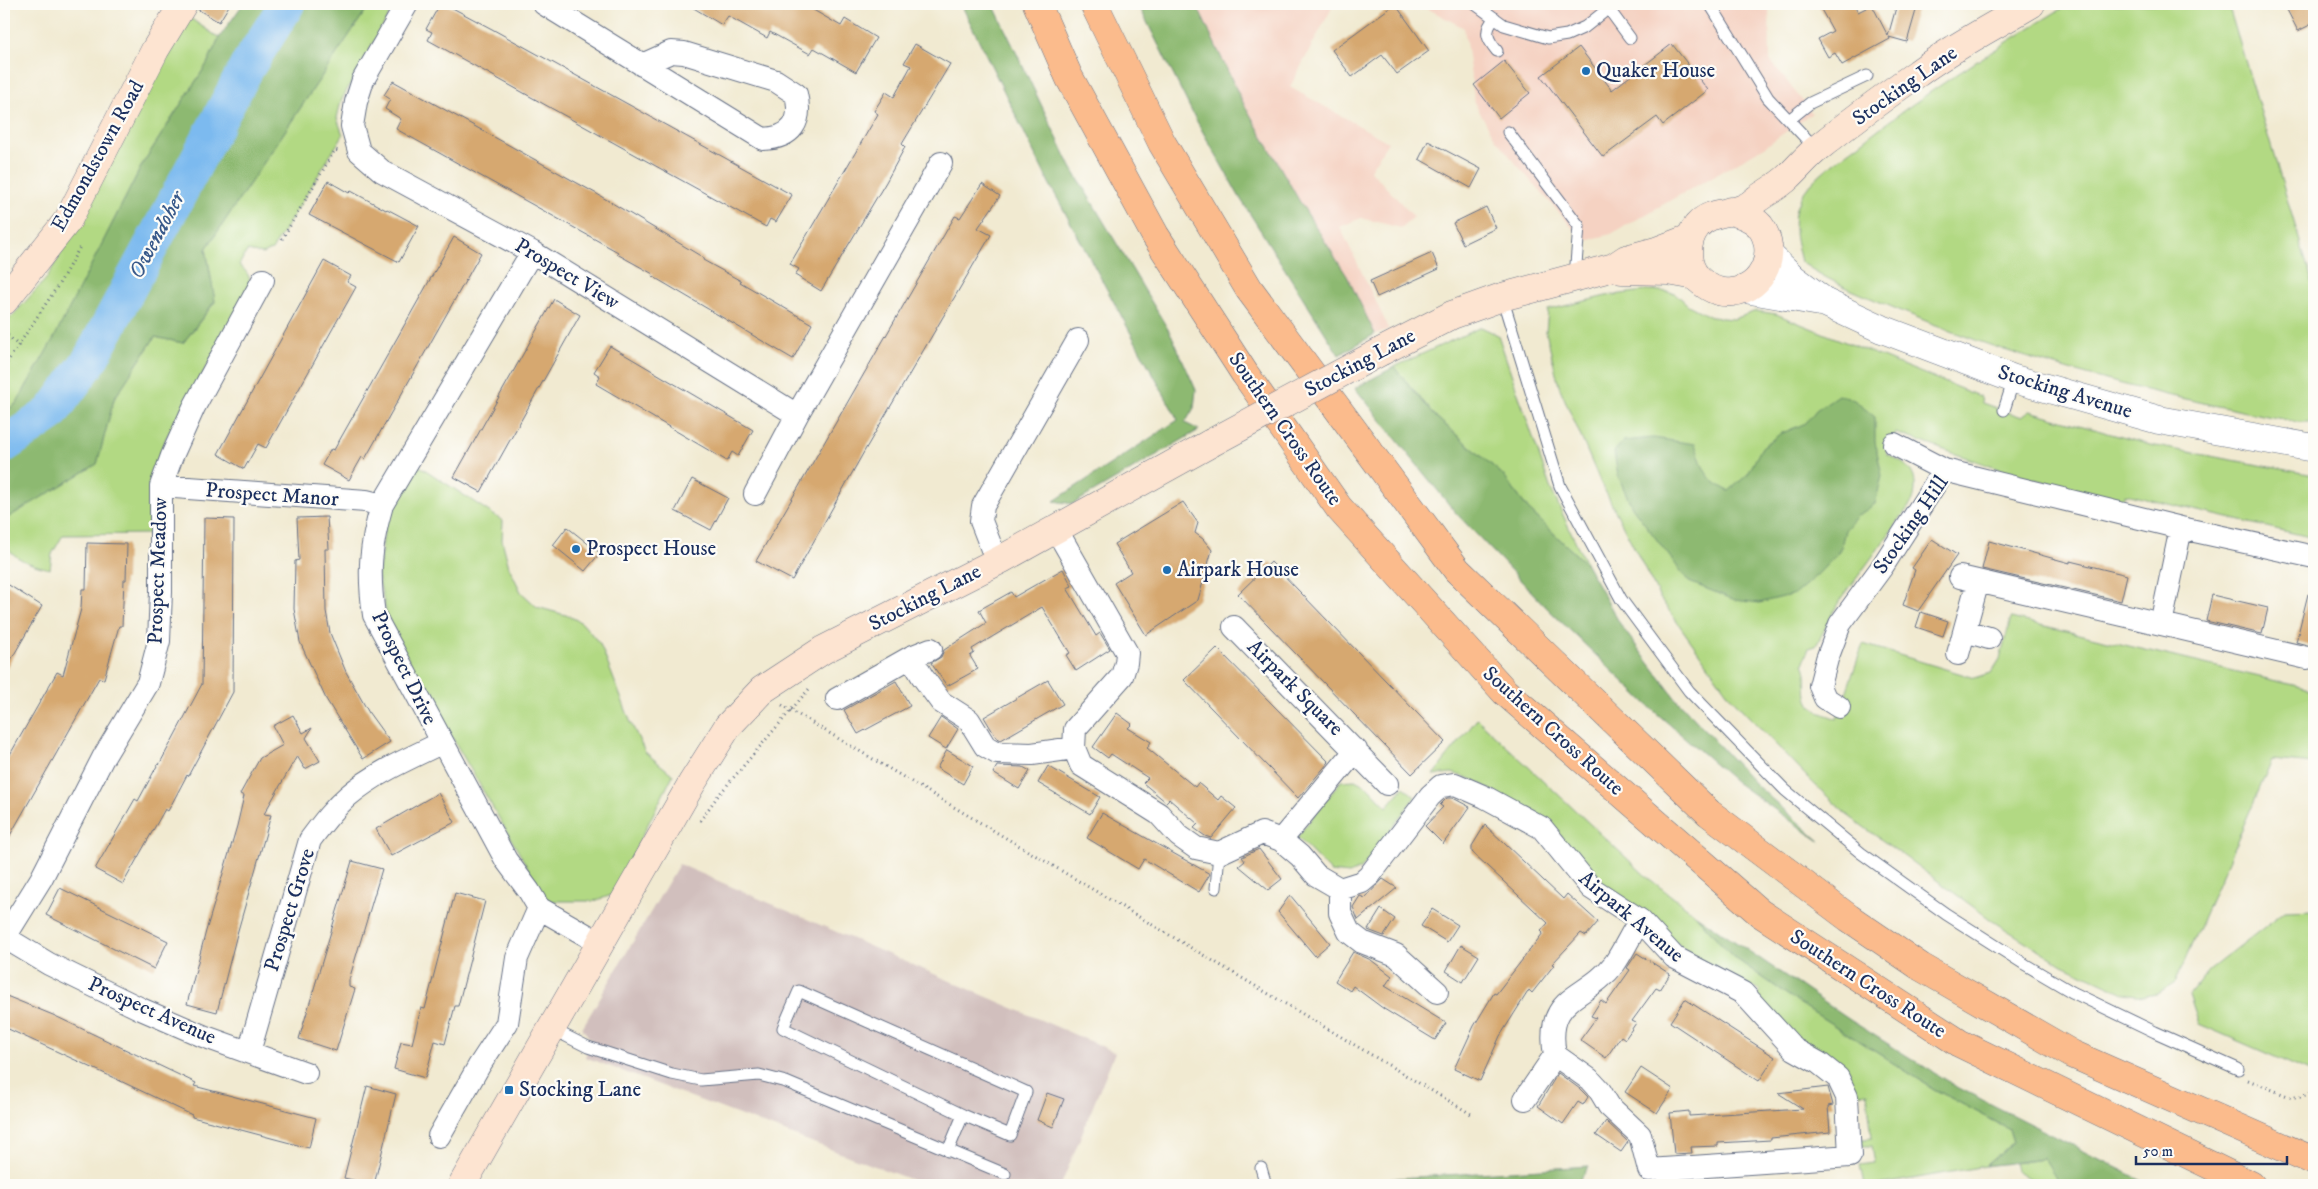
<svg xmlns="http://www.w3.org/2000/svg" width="2318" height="1189" viewBox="0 0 2318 1189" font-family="'IM FELL DW Pica',serif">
  <rect width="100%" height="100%" fill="#fdfcf7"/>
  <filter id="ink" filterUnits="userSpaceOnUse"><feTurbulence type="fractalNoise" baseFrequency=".02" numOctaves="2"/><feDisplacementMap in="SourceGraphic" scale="10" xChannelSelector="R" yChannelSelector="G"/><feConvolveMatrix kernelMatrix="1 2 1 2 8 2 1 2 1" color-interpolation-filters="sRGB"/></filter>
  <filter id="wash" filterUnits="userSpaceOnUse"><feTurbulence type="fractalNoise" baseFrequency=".0096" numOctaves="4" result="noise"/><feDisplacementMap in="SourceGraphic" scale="20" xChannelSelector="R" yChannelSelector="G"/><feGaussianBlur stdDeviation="1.12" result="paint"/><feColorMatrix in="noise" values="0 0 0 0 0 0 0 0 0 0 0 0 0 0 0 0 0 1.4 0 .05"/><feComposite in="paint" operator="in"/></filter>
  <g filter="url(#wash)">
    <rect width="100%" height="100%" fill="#f1ead1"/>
    <!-- built -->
    <path fill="#f5d2c2" d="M1196 4H1334L1290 87 1388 142 1370 170 1414 217 1401 228 1361 218 1340 227 1389 329 1375 334 1347 276 1300 202 1240 97Z
      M1419 4H1769L1770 60 1812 113 1763 148 1611 234 1584 241 1517 165 1495 138 1475 104 1464 28Z"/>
    <!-- industrial -->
    <path fill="#d1bfbd" d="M679 864 1115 1052 1061 1185H925L585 1057 591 1040 582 1028Z"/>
    <!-- green -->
    <path fill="#b2d983" stroke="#668470" d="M370 4H395L341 101 337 118 343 135 272 250 263 254 247 251 239 265C249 273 251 278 250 291L166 438 152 479 150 534 63 535 52 554 50 569C33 565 8 559 5 539 4 532 6 525 6 518L97 464 114 399 155 337 183 343 215 302 206 249Z
      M2065 4H2228L2314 288V422H2298C2161 396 2033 367 1904 312 1869 297 1832 284 1801 262 1797 244 1790 221 1798 203 1808 180 1836 161 1855 147 1921 95 1992 51 2064 7Z
      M187 16 219 38 207 64 143 163 54 339 16 404 4 412V325L46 279 76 228Z
      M1652 290 1675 293 1688 305 1711 317 1734 319 1756 311 1776 314 1981 397 1982 403 2022 417 2030 411 2150 445 2314 475V538L2125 494 2122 500 2013 474 1896 433 1886 453C1909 466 1920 472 1913 501L1837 605 1816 646 1809 648 1803 664C1811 679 1800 698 1815 709 1821 714 1830 716 1837 719L1863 644 1975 678 1991 673 2000 659 2011 618 2314 690V764L2272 760 2175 983 2158 994 2143 996 2124 993 2063 965 1994 922 1846 814 1810 780 1732 699 1660 598 1600 481 1559 386 1546 332 1548 310 1606 296Z
      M1481 327 1498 335 1550 487 1586 564 1528 509 1502 474 1436 417 1394 367Z
      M418 465 503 521 502 540 509 567 521 592 537 607 569 616 582 623 600 644 631 723 645 752 673 775 612 895 594 901H547L416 675 387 616 378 576 385 525Z
      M1477 719 1647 877 1696 915 1732 956 1802 1005 1934 1089 2009 1129 2013 1142 1985 1166 1878 1185H1864L1860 1165 1875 1163 1872 1146H1863L1856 1140 1872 1138 1867 1093 1853 1094 1758 998 1760 991 1690 954 1677 942 1672 945 1617 903 1552 826 1474 780 1452 773 1433 775Z
      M1355 780 1368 787 1387 807 1404 787 1415 797 1361 869 1349 874 1331 872 1297 837 1341 781Z
      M2314 910V1074L2199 1024 2189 995 2209 970 2285 911Z
      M2044 1159 2097 1185H2040L2039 1181 2030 1179 2016 1170 2014 1163Z"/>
    <!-- forest -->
    <path fill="#8db971" stroke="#547468" d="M243 4H370L206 249 215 301 183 343 155 337 114 399 97 464 4 520V412L16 404 54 338 143 163 207 64 219 38Z
      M961 4H993L1071 167 1172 336 1196 390 1194 408 1185 423 1199 430 1073 504 1054 501 1178 420 1049 183Z
      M1138 4H1196L1240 97 1300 202 1347 276 1375 334 1339 355 1240 198 1195 118Z
      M1394 367 1436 417 1502 474 1528 509 1586 564 1622 627 1676 699 1756 785 1822 843 1736 782 1654 711 1549 610 1455 512 1355 388Z
      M1838 395 1854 400 1875 417V442L1882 476 1875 504 1856 517 1845 530 1840 551 1818 574 1795 594 1759 603 1735 600 1689 582 1632 507 1618 476 1614 452 1623 441 1653 438 1695 444C1704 469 1704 479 1729 491L1748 474 1762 447 1780 434 1806 423 1816 410Z
      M1696 915 1850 1020 1955 1086 2151 1185H2060L2044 1159 1985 1166 2013 1142 2009 1129 1934 1089 1802 1005 1732 956Z
      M1589 1166 1577 1185H1383V1179Z"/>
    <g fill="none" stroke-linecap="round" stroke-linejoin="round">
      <!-- river -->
      <path stroke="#7cbaef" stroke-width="36" d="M4 445 51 413 90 360 247 67 287 4"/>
    </g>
    <g id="blocks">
      <!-- building -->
      <path fill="#d6a86f" d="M199 4H230L219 22 197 9Z
        M440 4H445L492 29 792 195 776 222 770 219 766 227 428 40 432 32 426 29Z
        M687 4H803L841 26 845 19 876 38 856 72 814 48 810 54 770 32 767 38 728 16 722 25Z
        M1395 4 1429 51 1397 74 1382 55 1352 77 1332 50Z
        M1818 4H1854L1858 12 1872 5 1888 36 1897 4 1917 7 1907 42 1889 37 1890 39 1842 65 1835 53 1828 57 1818 39 1833 31Z
        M2284 4H2314V23L2298 31Z
        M915 44 950 64 902 144 905 147 886 182 821 291 795 275 799 269 790 264 878 114 874 111 886 92 894 97 911 66 904 63Z
        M1672 44 1708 90 1663 125 1657 117 1603 157 1541 76 1579 47 1612 90Z
        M1504 61 1530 93 1499 118 1474 85Z
        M393 81 597 194 704 258 703 260 741 281 740 282 812 324 793 359 652 276 653 274 617 254 618 252 396 129 401 119 385 109 390 99 384 95Z
        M1428 141 1481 169 1471 188 1419 159Z
        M328 181 349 193 351 191 386 210 387 209 419 226 399 262 309 215Z
        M982 184 1000 196 978 228 991 235 865 450 792 580 756 561 955 216 960 218Z
        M1486 207 1496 228 1463 244 1453 223Z
        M454 237 481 253 365 459 362 457 349 480 322 465 331 449 334 450Z
        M1432 253 1439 269 1377 297 1370 281Z
        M324 261 351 276 347 282 356 287 266 448 258 444 244 469 218 454Z
        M554 299 580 315 481 492 454 477Z
        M610 346 753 430 738 456 732 452 727 461 596 384 600 376 594 372Z
        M692 479 728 498 711 530 675 511Z
        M1183 502 1198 523 1195 533 1203 539 1212 550 1198 600 1146 635 1114 583 1131 572 1114 544Z
        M327 517 329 549H325L326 611 330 633 346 672 369 713 390 742 363 759 326 699 300 642 294 609 295 561 299 560 297 518Z
        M204 518 234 519 233 692 188 776 187 775 168 811 165 809 123 884 95 869 135 799 138 801 158 764 159 765 202 684Z
        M567 527 600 553 585 571 553 545Z
        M1932 539 1957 555 1918 611 1903 605 1915 570 1912 568Z
        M1989 541 2070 563V561L2127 575 2121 601 1982 569Z
        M87 543 127 544 126 580H124L122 626H119L104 679 99 678 4 846V765L57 672 63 675 81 609 82 589H86Z
        M1271 562 1445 742 1412 774 1238 594Z
        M1063 569 1072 586 1067 588 1096 636 1100 633 1110 649 1076 671 1066 655 1070 653 1042 607 972 649 974 653 970 656 978 669 947 686 931 663 941 657 944 650 986 623 979 610 1011 592 1014 597Z
        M4 582 42 606 4 672Z
        M2308 594H2314V634L2311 646 2296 642Z
        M2212 595 2268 608 2262 634 2206 621Z
        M1921 612 1948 621 1943 636 1916 627Z
        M1217 648 1329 762 1298 798 1184 680Z
        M1048 680 1063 704 1001 740 996 737 984 717Z
        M896 681 910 706 858 734 844 710Z
        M1117 713 1132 724 1128 728 1151 742 1147 748 1195 787 1198 783 1218 800 1221 796 1236 808 1211 838 1205 836 1194 828 1198 824 1169 799 1166 802 1143 783 1148 778 1111 754 1108 758 1093 747Z
        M293 715 303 733 312 728 306 738 320 761 305 769 297 756 264 814 271 815 237 934 217 1012 187 1004 206 931 237 826 244 796 240 794 260 758 283 745 273 726Z
        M941 717 958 729 946 749 928 738Z
        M947 750 973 766 963 784 937 768Z
        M997 766 1023 767 1030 771 1019 789 993 773Z
        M1048 766 1100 797 1090 814 1038 783Z
        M438 793 455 822 391 856 376 829Z
        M1447 798H1453L1470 807 1443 844 1425 826 1443 807 1440 805Z
        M1102 813 1210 874 1199 892 1144 859 1138 869 1087 838Z
        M1485 825 1563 899 1567 894 1598 922 1586 936 1581 933 1552 964 1554 965 1532 993 1529 990 1500 1036 1480 1081 1454 1069 1474 1026 1494 993 1496 994 1543 933 1541 931 1548 923 1472 852V846Z
        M1259 849 1282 879 1268 890 1239 866 1245 861 1242 857Z
        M352 861 382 869 349 980V987L355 989 336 1051 299 1039Z
        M1383 879 1397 888 1358 920 1353 907 1360 896 1365 898Z
        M60 888 168 941 154 969 46 915Z
        M455 893 485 901 458 1006H455L445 1044 435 1041 425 1078 394 1069 401 1042 412 1044 421 1008 425 1009Z
        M1290 895 1330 943 1315 956 1278 912Z
        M1381 909 1395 919 1384 936 1368 930Z
        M1432 909 1458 925 1447 942 1421 926Z
        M1461 945 1479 956 1463 982 1446 971Z
        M1353 952 1371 960 1392 976 1385 986 1446 1023 1435 1040 1384 1009 1353 986 1350 991 1335 981Z
        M1637 953 1670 974 1660 990 1656 988 1632 1021 1636 1023 1625 1039 1621 1036 1606 1058 1580 1040 1596 1018 1591 1016 1601 1000 1606 1004 1630 970 1627 968Z
        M4 995 53 1015 196 1083 194 1086 316 1118 309 1148 192 1117V1115L112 1077 4 1027Z
        M1685 999 1775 1057 1759 1081 1670 1022Z
        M1641 1068 1673 1089 1657 1113 1625 1092Z
        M1558 1073 1580 1089 1588 1097 1583 1105 1578 1102 1563 1124 1538 1106Z
        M367 1086 396 1094 374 1185 344 1178Z
        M1828 1087 1833 1105 1828 1106 1830 1132 1771 1138V1140L1718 1143V1146L1691 1147 1692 1153 1674 1154 1670 1113 1689 1111V1116L1803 1109 1778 1093Z
        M1047 1093 1064 1099 1053 1127 1037 1120Z
        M1606 1121 1628 1142 1621 1152 1596 1135Z"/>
    </g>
  </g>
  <g filter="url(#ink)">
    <use href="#blocks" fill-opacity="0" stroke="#667086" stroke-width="1"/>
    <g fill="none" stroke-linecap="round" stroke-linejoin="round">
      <defs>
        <path id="service" d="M1475 4 1504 25 1548 38 1567 35 1585 27 1614 4
          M1710 4 1768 98 1816 149
          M1608 8 1630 38
          M1495 18C1483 31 1487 39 1497 51
          M1789 120 1810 103 1867 76
          M1508 132 1579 226 1575 277
          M1502 297 1560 486 1621 599 1689 691 1785 790 1861 853 1946 914 2026 965 2072 992 2155 1032 2238 1069
          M2004 410 2014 379
          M1216 888 1219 853
          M552 1029 588 1047 672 1074 701 1080 759 1075 786 1082 1005 1174
          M948 1151 963 1115 783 1028 799 991 1026 1092 1010 1135 963 1115
          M1261 1168 1266 1185"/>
        <path id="minor" d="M407 4 363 80 356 102 352 126 359 151 382 171 532 252 797 415
          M544 4 763 139C792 138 803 122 796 94L776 81 684 53 671 52 642 65
          M532 252 382 505C370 547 368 572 374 615L506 860 529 891 539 908 600 943
          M1894 444 1944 470
          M161 486 366 501 382 505
          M755 494 797 415 941 163
          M1056 529 1127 653 1126 663 1122 676 1075 729 1074 748 1081 765 1159 814 1179 836 1196 848 1219 853 1262 833 1281 840 1300 856 1316 875 1340 889 1362 882 1369 876 1430 796 1441 786 1455 784 1485 797 1542 828 1591 888 1640 920 1674 957 1743 993 1794 1049 1819 1063 1838 1078 1847 1097 1850 1156 1649 1170 1640 1135 1609 1106 1600 1091 1589 1079 1555 1055
          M997 562 981 521 983 506 1078 340
          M1960 577 2307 658
          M2161 624 2181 528
          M1234 627 1387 784
          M1965 631 1989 638
          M1958 654 1978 581
          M911 657 922 676 941 702 969 720 985 746 997 753 1032 754 1074 748
          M837 699 911 657 931 649
          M1839 707 1825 698 1820 686 1827 659 1840 624 1882 567 1944 470 2181 528 2314 557
          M1281 840 1356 750
          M1340 889V913L1349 932 1362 942 1396 955 1437 992
          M4 937 49 964 141 1009 203 1036 306 1073
          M5 937 41 879 103 758 148 683 159 641 161 592V486L172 456 194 407 263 280
          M249 1052 310 840C322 824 333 809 348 796 375 773 410 758 441 743
          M1525 1099 1555 1055C1544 994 1586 1001 1615 963 1624 950 1631 934 1640 920
          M439 1136 479 1066 507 1023 517 958 539 908"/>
        <path id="tertiary" d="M1769 255 1794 279 1821 299
          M1745 289 1826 303 1882 329 2014 379 2159 420 2314 448"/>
        <path id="secondary" d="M1730 211C1741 214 1752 217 1760 226 1779 251 1764 289 1732 292 1719 294 1707 287 1698 279 1685 265 1685 241 1697 226 1709 212 1725 214 1741 209 1747 207 1753 203 1757 199 1767 192 1780 185 1788 177 1798 168 1807 156 1818 148 1850 122 1884 97 1918 73 1953 47 1994 26 2031 4
          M1622 270 1668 271 1696 276
          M4 301 68 220 155 50 183 4
          M1382 351 1452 315 1502 297 1614 267 1626 259 1656 251 1690 238
          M462 1185 692 783 728 726 762 690 823 650 1002 559 1211 443"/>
        <path id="motorway" d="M1037 4 1069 77 1155 235 1245 374 1339 508 1505 692 1760 913 1959 1043 2251 1185
          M1094 4 1162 143 1249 289 1457 570 1709 813 1849 918 1921 967 2072 1054 2314 1161"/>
      </defs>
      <!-- service casing -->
      <use href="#service" stroke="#667086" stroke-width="13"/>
      <!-- minor casing -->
      <use href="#minor" stroke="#667086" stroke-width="24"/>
      <!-- tertiary casing -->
      <use href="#tertiary" stroke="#667086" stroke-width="29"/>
      <!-- secondary casing -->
      <use href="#secondary" stroke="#667086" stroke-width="29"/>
      <!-- motorway casing -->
      <use href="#motorway" stroke="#667086" stroke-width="29"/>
      <!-- path -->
      <path stroke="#667086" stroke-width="3" stroke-dasharray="1 4" stroke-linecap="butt" d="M282 239 335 150 338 151
        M4 332 19 346
        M4 367 59 284 81 245
        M782 705 1471 1114
        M700 821 717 797 809 689
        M2248 1080 2290 1097H2300L2314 1092"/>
      <!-- service -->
      <use href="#service" stroke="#fff" stroke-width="11"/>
      <!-- minor -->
      <use href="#minor" stroke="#fff" stroke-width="22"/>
      <!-- tertiary -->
      <use href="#tertiary" stroke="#fff" stroke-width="28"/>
      <!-- secondary -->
      <use href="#secondary" stroke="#fde4d1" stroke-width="28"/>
      <!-- motorway -->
      <use href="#motorway" stroke="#fbbb8c" stroke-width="28"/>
      <defs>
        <path id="secondary-bridge" d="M1211 443 1382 351"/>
      </defs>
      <!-- secondary-bridge casing -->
      <use href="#secondary-bridge" stroke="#667086" stroke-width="29" stroke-linecap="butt"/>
      <!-- secondary-bridge -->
      <use href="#secondary-bridge" stroke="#fde4d1" stroke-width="28"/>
    </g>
  </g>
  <!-- markers -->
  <g fill="#1f6fb2" stroke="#fdfcf7" stroke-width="2">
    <circle cx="1586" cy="71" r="5"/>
    <circle cx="576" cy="549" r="5"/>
    <circle cx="1167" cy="570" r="5"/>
    <rect x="504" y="1085" width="10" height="10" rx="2.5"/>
  </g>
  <g text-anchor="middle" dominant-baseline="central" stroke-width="4.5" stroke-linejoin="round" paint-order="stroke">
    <!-- poi labels -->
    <g font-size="21" fill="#1b2f5e" stroke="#fdfcf7" text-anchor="start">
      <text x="1596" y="71">Quaker House</text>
      <text x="586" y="549">Prospect House</text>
      <text x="1177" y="570">Airpark House</text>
      <text x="519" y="1090">Stocking Lane</text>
    </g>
    <!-- street labels -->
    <g font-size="21" fill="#1b2f5e" stroke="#fdfcf7">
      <text transform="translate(1905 86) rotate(-35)">Stocking Lane</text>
      <text transform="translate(98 156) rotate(-61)">Edmondstown Road</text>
      <text transform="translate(567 274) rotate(31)">Prospect View</text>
      <text transform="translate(1360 363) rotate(-28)">Stocking Lane</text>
      <text transform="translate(2065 392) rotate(17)">Stocking Avenue</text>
      <text transform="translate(1285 429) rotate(55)">Southern Cross Route</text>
      <text transform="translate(272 495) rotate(4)">Prospect Manor</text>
      <text transform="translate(1911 525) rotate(-55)">Stocking Hill</text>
      <text transform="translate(158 571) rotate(-88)">Prospect Meadow</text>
      <text transform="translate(925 598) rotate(-27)">Stocking Lane</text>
      <text transform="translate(404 668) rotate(64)">Prospect Drive</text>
      <text transform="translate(1295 688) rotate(45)">Airpark Square</text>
      <text transform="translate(1553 731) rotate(42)">Southern Cross Route</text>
      <text transform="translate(290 910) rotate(-73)">Prospect Grove</text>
      <text transform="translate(1631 917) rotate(40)">Airpark Avenue</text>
      <text transform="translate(1868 984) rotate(33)">Southern Cross Route</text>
      <text transform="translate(152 1011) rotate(24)">Prospect Avenue</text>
    </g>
    <!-- water labels -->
    <g font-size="22" font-style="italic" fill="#38598a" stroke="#fdfcf7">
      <text transform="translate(157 235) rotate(-62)">Owendoher</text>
    </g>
  </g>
  <!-- margin -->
  <rect width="2318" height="1189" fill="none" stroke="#fdfcf7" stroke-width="20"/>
  <!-- scale -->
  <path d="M2136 1156v8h151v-8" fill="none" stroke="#1b2f5e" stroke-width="2.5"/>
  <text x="2143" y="1156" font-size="15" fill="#1b2f5e" stroke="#fdfcf7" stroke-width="4" paint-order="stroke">50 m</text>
</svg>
